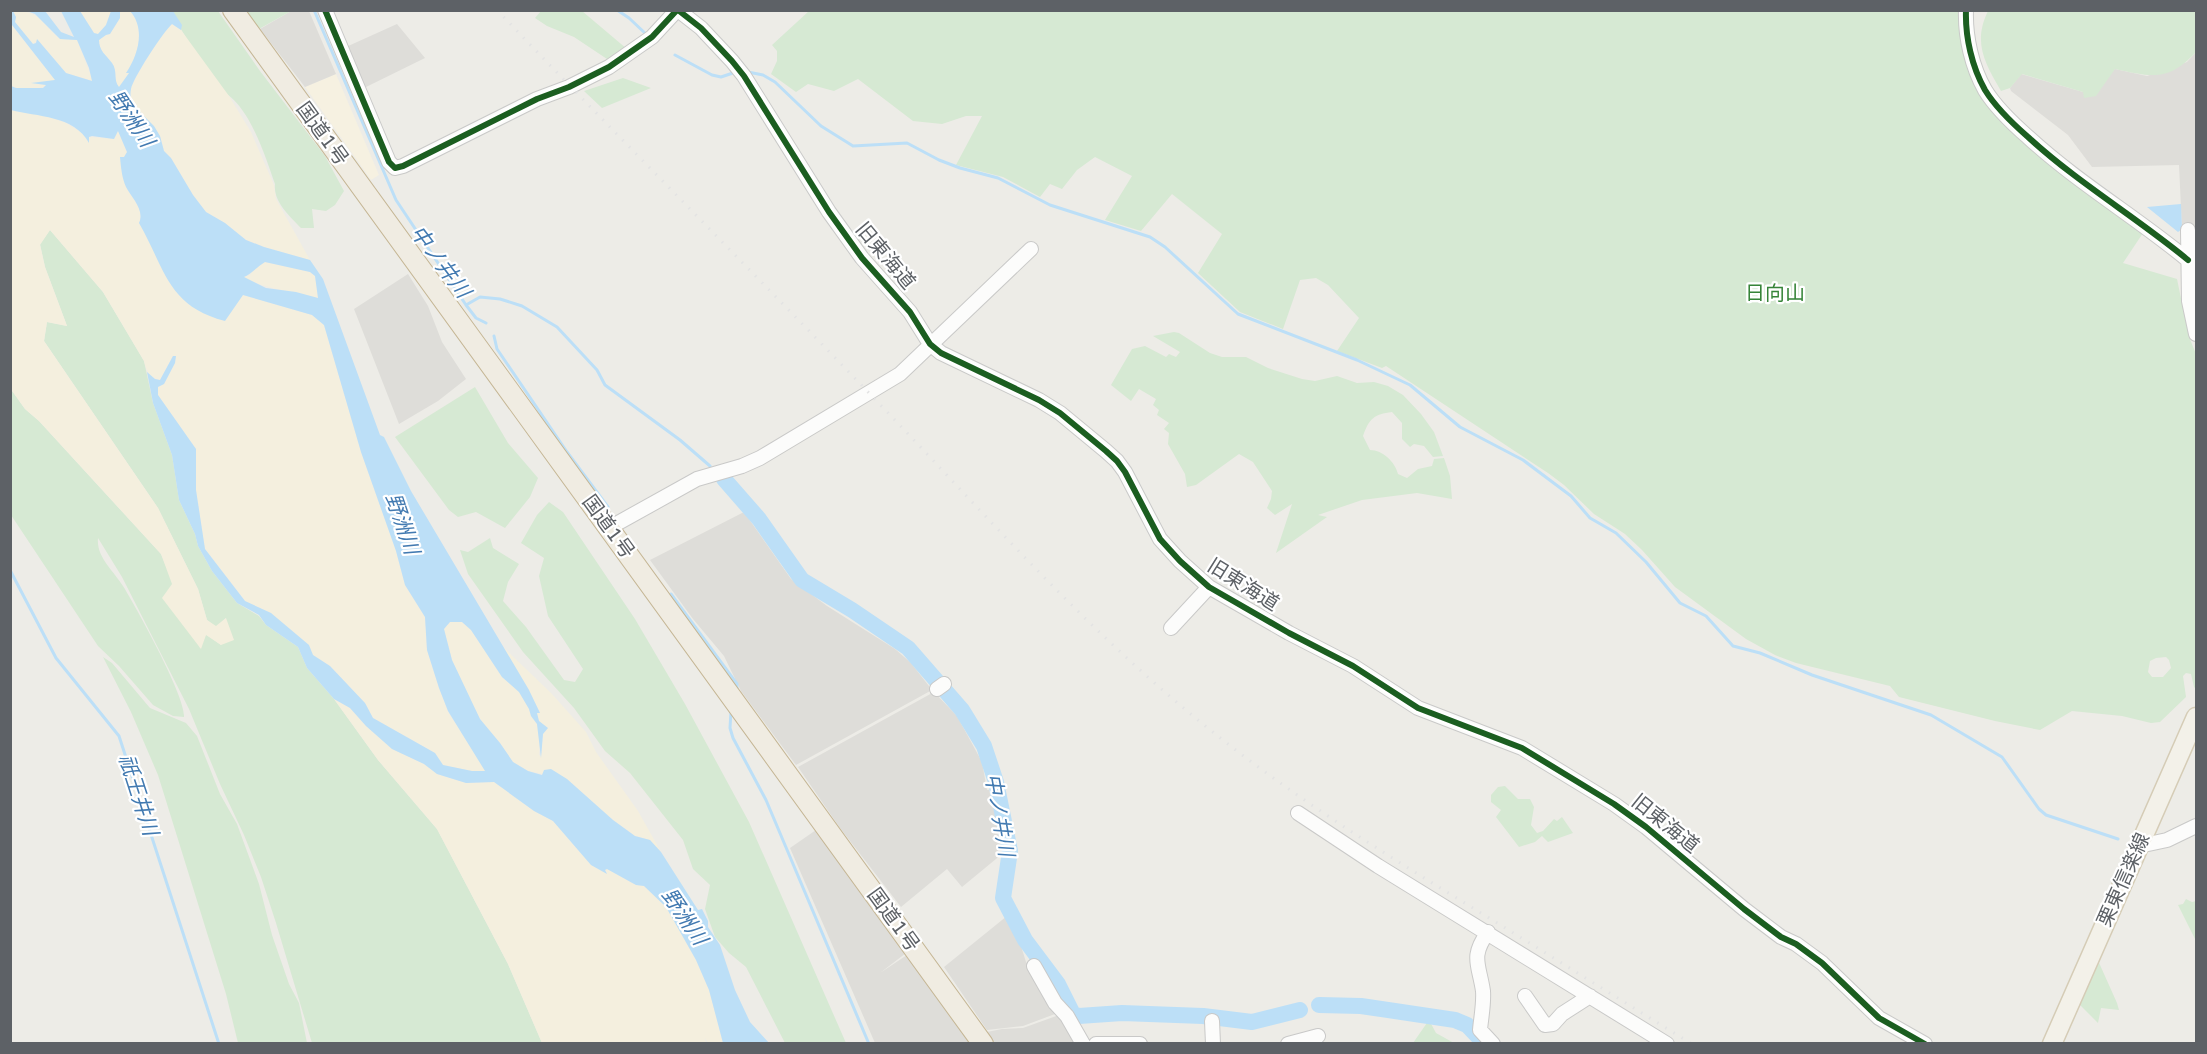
<svg xmlns="http://www.w3.org/2000/svg" width="2207" height="1054" viewBox="0 0 2207 1054" font-family="'Varela Round','Noto Sans JP',sans-serif">
  <rect width="100%" height="100%" fill="#edece7"/>
  <!-- commercial -->
  <path fill="#f6f1e1" d="M336 74 379 175 371 180 305 87Z"/>
  <!-- industrial -->
  <path fill="#deddd9" d="M291 11H309L336 74 305 87 260 29Z
    M397 24 425 58 364 88 346 47Z
    M2196 52V248L2186 237 2182 229 2179 165 2092 167 2068 135 2011 91 2010 88 2021 74 2083 92 2115 69 2147 76 2187 62Z
    M408 274 428 306 442 342 466 379 438 401 399 424 354 309Z
    M744 512 791 579 827 606 895 649 911 663 932 690 796 765 741 691 724 656 693 619 650 560Z
    M934 692 957 716 982 762 987 790H989L1002 839V854L962 887 947 869 901 907 840 828 798 767Z
    M816 830 906 953 880 973 907 955 972 1043H875L790 848Z
    M1007 916 1020 943 1026 962 1055 1014 1023 1026 987 1030 944 967Z
    M1059 1015 1078 1043H995L987 1032 1002 1029 1023 1028Z"/>
  <!-- green -->
  <path fill="#d6e9d3" fill-rule="evenodd" d="M170 11H218L260 71 325 156 344 191 335 205 326 211 312 209 314 228H301C290 216 273 202 275 184 265 156 248 99 217 89Z
    M247 11H291L259 29Z
    M541 11H582L627 49 610 61 574 37 547 26 535 18Z
    M809 11H1958C1960 30 1961 50 1968 69 1986 125 2051 164 2095 197 2111 209 2127 221 2143 233L2123 263 2177 279 2189 337 2196 354V689L2194 687 2191 674 2186 673 2183 676 2186 697 2160 722 2151 723 2122 716 2072 711 2040 730 1995 721 1899 697 1890 686 1796 663 1775 655 1746 639 1675 587 1642 550 1625 534 1594 514 1564 485 1548 473 1386 366 1382 368 1337 351 1359 318 1328 285 1316 278 1300 280 1283 329 1240 312 1198 273 1222 234 1172 194 1141 231 1105 220 1132 176 1095 157 1077 170 1062 189 1050 184 1040 197 1003 177 956 165 982 116H966L942 124 913 121 858 79 834 91 808 84 796 92 771 74 777 61V51L772 45ZM2166 657 2169 660 2171 668 2163 677H2152L2148 672 2150 661 2156 658Z
    M1988 11H2196V52C2168 82 2152 77 2115 69L2096 96 2084 98 2083 92 2022 74 2010 88 2001 91C1984 62 1973 42 1988 11Z
    M623 78 651 88 602 108 584 91Z
    M50 230 103 292 144 361 153 403 172 455 179 500 195 534 198 546 212 571 237 603 259 616 266 625 298 647 307 668 334 699 378 760 437 829 508 964 542 1043H312L276 923 261 877 244 835 220 784 189 709 122 577 98 538C96 557 114 571 123 586 136 607 186 697 184 717L173 716 153 705 119 666 98 646 11 515 10 388 25 409 39 421 161 554 200 648 206 634 221 645 226 618 216 627 207 620 198 589 158 508 44 341 47 322 67 326 45 267 40 244Z
    M1174 332 1179 333 1210 353 1222 357H1246L1268 368 1302 379 1315 381 1337 376 1357 383 1374 382 1388 386 1403 395 1421 414 1434 432 1443 456 1433 457 1424 446 1414 444 1410 447 1402 439V423L1392 412C1374 414 1369 419 1363 436L1370 450C1383 450 1395 462 1398 474L1407 478 1418 469 1432 466 1434 459 1444 458 1450 476 1452 499 1417 493 1362 500 1318 515 1327 517 1276 553 1292 504 1275 515 1267 508 1271 499 1272 491 1253 462 1239 454 1196 485 1187 487 1185 474 1168 444 1169 433 1164 429 1169 423 1157 415 1159 410 1153 405 1156 399 1139 389 1131 401 1111 385 1132 349 1145 346 1166 357 1169 354 1176 357 1180 352 1153 336Z
    M475 387 508 443 538 478 530 497 505 528 476 512 458 517 449 510 395 437Z
    M549 502 563 512 635 619 685 704 749 822 846 1043H785L746 967 729 953 715 937 705 909 710 885 693 869 683 840 630 773 605 751 574 708 523 652 468 574 460 550 468 552 490 538 493 548 519 564 508 582 503 601 526 627 564 680 575 682 583 669 548 616 539 576 544 558 521 543 537 515Z
    M103 657 112 663 150 708 186 723 197 736 220 794 237 824 259 884 272 935 289 984 299 1003 307 1043H238L226 994 158 775 131 712Z
    M1505 786 1518 799H1530L1534 807 1531 825 1537 833 1543 831 1554 819 1557 821 1562 817 1573 833 1548 842 1542 836 1535 842 1519 847 1496 817 1501 810 1491 802V795L1498 787Z
    M2186 899 2192 902 2196 901V941L2178 905 2183 904Z
    M2096 956 2117 1003 2119 1010 2101 1008 2098 1023 2075 1000Z
    M1429 1020 1436 1033 1454 1043H1413Z"/>
  <!-- sand -->
  <path fill="#f4efde" d="M13 11C40 10 41 23 60 39L77 40 93 81 66 73 38 40 33 44 15 22 16 17Z
    M80 11H111L106 25 98 34 94 33Z
    M120 11H130C146 29 138 54 127 73H130L119 88C113 81 118 71 112 63 106 55 99 51 99 40L106 34H110L120 18Z
    M10 23 55 80 37 84 47 85C38 90 20 90 11 86Z
    M172 24 181 30 229 96 251 132 274 185 276 199 310 260 264 247 246 240 225 223 206 212 193 195 171 158 164 151 160 136 136 112 131 103V86L159 37Z
    M10 110 48 116 66 123 89 137 114 139 118 130 127 153 124 157C125 166 124 179 127 187 131 199 145 209 139 223L144 232 234 306 243 295 312 315 324 325 361 452 396 551 405 585 425 617 427 650 439 688 448 712 486 771H472L443 765 435 753 373 718 365 703 330 666 313 655 271 613 246 602 205 549 196 490V449L158 395V387L164 384 175 363 173 356 160 380C149 378 146 370 144 361L103 292 50 230 40 245 45 267 67 326 47 322 44 341 158 508 198 589 207 620 216 626 226 618 234 640 221 645 206 635 201 649 162 598 172 584 161 554 39 421 25 409 10 388Z
    M265 262 310 272 315 276 318 298C293 291 266 290 243 277L250 275 254 269Z
    M450 622H462L471 630 502 677 519 692 529 709 531 716 537 724 540 735 539 755 541 756 543 734 536 713 540 712 503 647 551 693 586 732 596 752 638 811 661 852 650 840 635 836 613 820 567 779 528 771 513 762 500 743 480 719 467 694 452 660 444 629Z
    M334 699 350 708 366 726 392 749 424 764 437 774 466 783 494 782 534 811 553 821 591 865 607 873 605 869H607L636 885 644 886 666 907 696 960 709 990 723 1043H708L705 1038 706 1043H542L508 964 437 829 378 760Z"/>
  <!-- water -->
  <path fill="#bcdff7" fill-rule="evenodd" d="M11 10 13 11 16 17 15 22 33 44 36 43 37 39 66 73 92 81 89 68 77 40 60 39 35 14 27 11H45L61 32 74 37 61 11H80L94 33 98 34 106 25 111 11H120V18L110 34 106 35 99 40C99 51 106 55 112 63 118 71 113 80 119 87L129 73H126C138 55 146 29 130 11H173L182 25 181 30 172 24C163 32 133 78 131 89 129 97 132 105 136 112L139 111 154 126 160 136 164 151 171 158 193 195 206 212 225 223 246 240 264 247 310 260 323 279 380 435 384 437 411 491 529 690 540 713H537L539 721 548 728 543 734 541 758 537 724 531 716 529 709 519 692 502 677 471 630 462 622H450L444 629 452 660 480 719 500 743 513 762 528 771 542 775 544 770 551 769 567 779 613 820 635 836 650 840 661 852 698 910 702 909 708 921V927L720 945 735 990 750 1022 769 1043H723L709 990 696 960 666 907 644 886 636 885 607 869 605 870 607 874 591 865 553 821 534 811 494 782 466 783 437 774 424 764 392 749 366 726 350 708 334 699 307 668 298 647 266 625 259 615 237 603 212 571 198 546 195 534 179 500 172 455 153 403 147 372 155 379 160 380 173 356H176L175 363 164 384 158 387V395L196 449V490L205 549 245 601 271 613 309 645 313 655 330 666 365 703 373 718 435 753 443 765 472 771H485L448 711 439 688 427 650 425 617 405 585 396 551 361 452 324 325 312 315 243 295 225 321C167 306 165 268 139 223 145 210 132 198 126 187 122 178 121 168 120 157H124L127 152 118 131 114 139 92 136 89 137V143C74 115 37 117 11 110V86L16 88H43L46 85 31 83 55 80 12 25ZM265 262 310 272 315 276 318 298 296 292 266 288 244 277C251 274 257 267 265 262Z
    M2181 204 2182 229 2178 232 2147 207Z"/>
  <g fill="none" stroke-linecap="round" stroke-linejoin="round">
    <!-- stream -->
    <path stroke="#bcdff7" stroke-width="3" d="M314 10 396 200 466 305 480 297 500 299 522 306 557 327 597 370 605 385 680 440 710 466
      M617 10 629 18 647 35
      M675 55 712 75 721 77 736 72
      M748 72 763 75 775 82 821 126 853 146 907 143 939 160 960 168 998 178 1050 205 1150 237 1165 247 1238 314 1357 360 1410 385 1460 427 1523 460 1571 496 1590 518 1616 533 1646 562 1680 603 1706 616 1733 646 1760 653 1812 675 1931 715 2002 757 2039 809 2046 815 2118 839
      M466 305 476 318 486 323
      M494 336 497 349 567 452 608 507
      M10 570 56 658 119 736 219 1044
      M671 594 737 684V689
      M731 711 730 728 733 738 766 800 869 1044"/>
    <!-- river -->
    <path stroke="#bcdff7" stroke-width="16" d="M724 479 759 519 802 580 852 610 908 648 962 710 984 746 996 782 1010 851 1003 898 1025 940 1058 984 1073 1014 1079 1016 1122 1013 1203 1016 1252 1022 1300 1010
      M1319 1005 1361 1006 1455 1020 1467 1025 1485 1044"/>
    <defs>
      <path id="minor" d="M325 10 389 162 395 168 403 166 537 99 569 87 609 67 652 37 677 10
        M678 10 701 28 732 61 744 76 829 212 862 258 910 312 930 344 941 353 1039 400 1060 413 1106 451 1117 461 1125 472 1160 539 1180 561 1209 587 1289 633 1353 666 1418 708 1522 748 1614 804 1646 827 1744 909 1781 937 1796 944 1822 963 1879 1018 1925 1044
        M1966 10C1965 37 1972 67 1985 90 1996 108 2012 123 2028 137 2078 183 2136 217 2188 260
        M2188 230 2189 301 2196 334
        M609 528 697 479 742 466 760 458 900 374 1031 249
        M1171 628 1209 587
        M937 689 944 684
        M1298 813 1378 866 1667 1044
        M2139 846 2167 840 2196 826
        M1488 932C1470 957 1479 964 1483 991 1484 1004 1481 1018 1480 1030L1493 1044
        M1034 966 1055 1003 1067 1016 1083 1044
        M1525 996 1545 1025 1553 1024 1562 1014 1590 996
        M1212 1021 1213 1044
        M1096 1044H1140
        M1288 1044 1318 1036"/>
      <path id="major" d="M2052 1044 2196 717"/>
      <path id="highway" d="M233 10 983 1044"/>
    </defs>
    <!-- minor casing -->
    <use href="#minor" stroke="#c9c9c8" stroke-width="16"/>
    <!-- major casing -->
    <use href="#major" stroke="#d5ccb6" stroke-width="21"/>
    <!-- highway casing -->
    <use href="#highway" stroke="#c5b694" stroke-width="22"/>
    <!-- minor -->
    <use href="#minor" stroke="#fcfcfb" stroke-width="14"/>
    <!-- major -->
    <use href="#major" stroke="#f3f1e9" stroke-width="18"/>
    <!-- highway -->
    <use href="#highway" stroke="#f0ece2" stroke-width="20"/>
    <!-- rail -->
    <path stroke="#e3e3e3" stroke-width="3" stroke-dasharray="1.5 8" stroke-linecap="butt" d="M497 10C620 139 746 265 870 394 977 505 1078 622 1198 720 1283 790 1375 848 1468 905 1543 951 1617 998 1692 1044"/>
    <defs>
      <path id="cycleway" d="M325 10 389 162 395 168 403 166 537 99 569 87 609 67 652 37 677 10
        M678 10 701 28 732 61 744 76 829 212 862 258 910 312 930 344 941 353 1039 400 1060 413 1106 451 1117 461 1125 472 1160 539 1180 561 1209 587 1289 633 1353 666 1418 708 1522 748 1614 804 1646 827 1744 909 1781 937 1796 944 1822 963 1879 1018 1925 1044
        M1966 10C1965 37 1972 67 1985 90 1996 108 2012 123 2028 137 2078 183 2136 217 2188 260"/>
    </defs>
    <!-- cycleway casing -->
    <use href="#cycleway" stroke="#fff" stroke-width="10"/>
    <!-- cycleway -->
    <use href="#cycleway" stroke="#1b5e20" stroke-width="6"/>
  </g>
  <g text-anchor="middle" dominant-baseline="central" stroke-width="4.5" stroke-linejoin="round" paint-order="stroke">
    <!-- street labels -->
    <g font-size="20" fill="#5d6166" stroke="#fff">
      <text transform="translate(322 134) rotate(54)">国道1号</text>
      <text transform="translate(885 256) rotate(50)">旧東海道</text>
      <text transform="translate(608 527) rotate(54)">国道1号</text>
      <text transform="translate(1243 585) rotate(32)">旧東海道</text>
      <text transform="translate(1665 824) rotate(39)">旧東海道</text>
      <text transform="translate(2124 880) rotate(-66)">栗東信楽線</text>
      <text transform="translate(893 920) rotate(54)">国道1号</text>
    </g>
    <!-- park labels -->
    <g font-size="20" fill="#368438" stroke="#fff">
      <text x="1775" y="294">日向山</text>
    </g>
    <!-- water labels -->
    <g font-size="21" font-style="italic" fill="#427ab1" stroke="#fff">
      <text transform="translate(131 119) rotate(56)">野洲川</text>
      <text transform="translate(440 262) rotate(53)">中ノ井川</text>
      <text transform="translate(402 524) rotate(71)">野洲川</text>
      <text transform="translate(138 795) rotate(72)">祇王井川</text>
      <text transform="translate(999 815) rotate(80)">中ノ井川</text>
      <text transform="translate(684 917) rotate(56)">野洲川</text>
    </g>
  </g>
  <!-- border -->
  <rect width="2207" height="1054" fill="none" stroke="#5d6166" stroke-width="24"/>
</svg>
